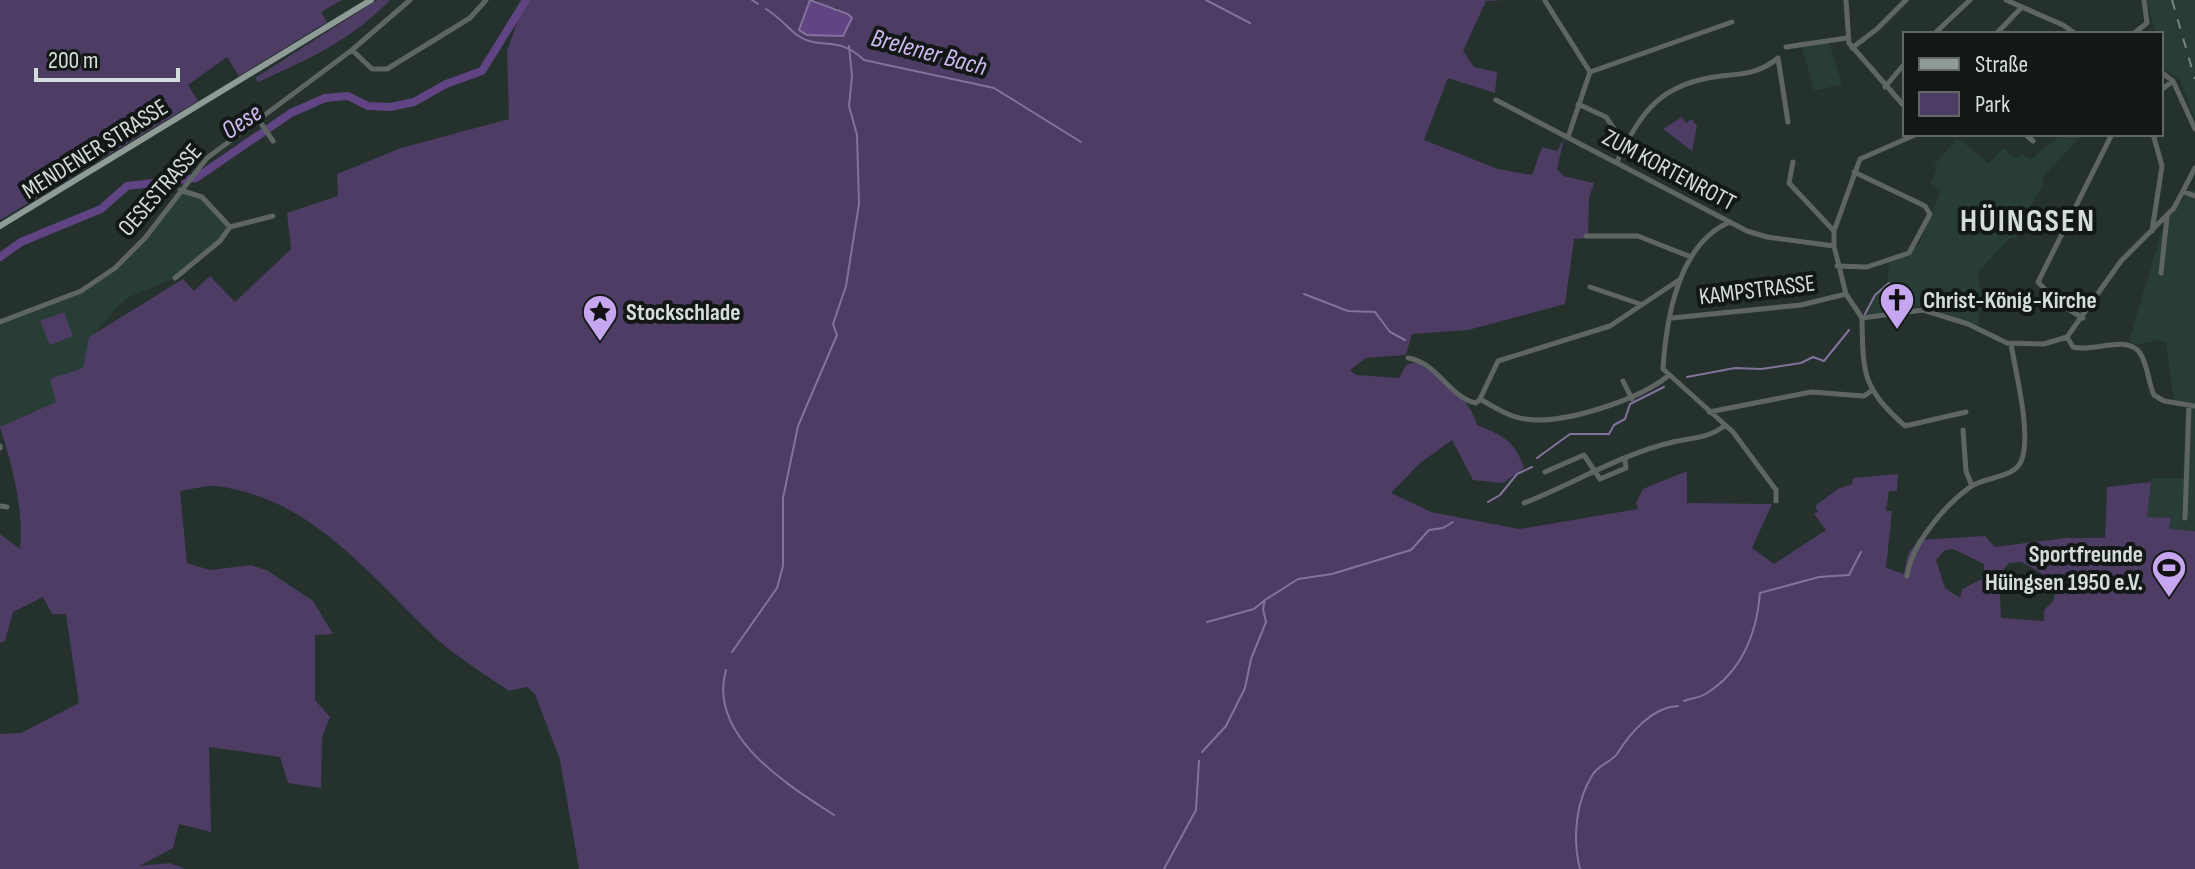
<svg xmlns="http://www.w3.org/2000/svg" width="2195" height="869" viewBox="0 0 2195 869" font-family="'Sofia Sans Condensed',sans-serif">
  <rect width="100%" height="100%" fill="#25312d"/>
  <!-- built -->
  <path fill="#283d36" d="M2146 0H2195V120L2180 80 2161 67V34H2156Z
    M1829 43 1842 84 1814 91 1802 47Z
    M2062 134H2083L2042 178 2044 184 2018 226 2021 229 2016 239 2011 237 1977 273 1983 298 1977 325 1922 306 1878 316 1864 314 1873 296 1888 281 1889 260 1909 256 1920 242 1941 191 1931 183 1937 168 1934 165 1956 140 1963 142 1989 164 2003 148 2015 158 2022 154 2031 159Z
    M180 190 202 197 230 227 220 241 175 278 129 297 119 305 97 330 100 361 56 402 0 427V322L81 291 115 268 145 238Z
    M2190 190H2195V531L2169 529 2170 518 2147 517 2151 478H2183L2186 403 2174 400 2166 343 2159 340 2137 345 2129 341 2163 227Z"/>
  <!-- green -->
  <path fill="#4d3c64" fill-rule="evenodd" d="M0 0H342L321 12 327 22 239 76 227 57 188 85 198 101 0 220Z
    M377 0H390C352 40 307 60 258 82L255 78Z
    M525 0H810L799 30 807 35 838 36V8L828 7 816 0H1505L1486 1 1463 51 1474 67 1497 72 1495 93 1448 78 1424 140 1498 169 1532 175 1542 147 1557 151 1564 139 1557 169 1563 176 1594 183 1589 198 1588 238 1574 239 1565 304 1468 330 1412 334 1406 355 1366 358 1350 370 1356 375 1399 378 1406 365 1416 362C1441 378 1469 396 1477 425 1503 436 1514 439 1524 468L1503 483 1473 480 1452 440 1419 464 1391 493 1431 512 1519 529 1638 509 1636 503 1643 489 1687 471V503L1772 504 1752 548 1774 564 1826 530 1814 514 1818 511 1815 506 1838 489 1852 484 1853 478 1898 474 1897 491H1889L1886 511H1892L1886 568 1904 574 1908 554 1918 540 1985 536 1995 547 2066 538H2105L2107 487 2151 482 2147 517 2171 518 2169 529 2195 531V869H579L560 760 535 694 527 687 509 691C486 675 460 659 439 641 372 579 314 498 216 486 206 485 191 490 180 491L187 563 210 570 251 565 268 571 313 601 333 634 315 635V700L330 717 322 737 321 788 288 783 280 757 209 747 211 832 179 824 173 848 139 866 170 863 185 869H0V734L21 733 79 703 66 614H52L43 597 13 612 5 641 0 643V534L20 549C24 507 12 467 0 427L56 402 50 379 83 368 89 337 183 279 194 291 210 276 235 302 291 249 287 213 338 196 337 174 401 148 509 119 507 51ZM1953 549 1984 564V578L1962 589 1960 598 1945 588 1936 560 1945 550ZM2021 562C2038 571 2057 578 2054 600L2044 610V621L2001 618 1999 575 2009 563Z
    M1682 117 1686 123 1692 119 1697 126 1692 151 1663 129Z
    M64 312 73 336 50 345 40 321Z"/>
  <!-- water -->
  <path fill="#614484" stroke="#84729e" stroke-width="2" d="M810 0 848 14 852 18 843 36 807 35 799 30Z"/>
  <g fill="none" stroke-linecap="round" stroke-linejoin="round">
    <!-- stream -->
    <path stroke="#84729e" stroke-width="2" d="M752 0 758 4
      M1206 0 1250 23
      M766 9C780 17 791 32 800 37 822 50 838 35 864 60L994 88 1081 142
      M1304 294 1348 311 1375 312 1390 332 1405 340
      M1865 314 1875 295 1889 283
      M1687 377 1735 368 1761 369 1801 363 1813 357 1824 361 1849 330
      M1537 458 1570 434H1609L1614 425 1625 419 1630 404 1664 387
      M1488 502 1500 495 1517 474 1532 467
      M1207 622 1254 609 1265 600
      M732 652 777 588 783 566V498L798 426 837 335 833 324 846 286 859 204 857 135 849 106 852 76 849 46
      M726 670C707 736 788 785 834 815
      M1684 701C1692 698 1700 698 1707 693 1742 671 1757 633 1760 593L1819 577 1849 575 1861 552
      M1202 752 1226 726 1245 688 1251 659 1266 622 1263 609 1265 600 1298 579 1332 574 1411 550 1429 530 1443 528 1453 522
      M1164 869 1196 810 1199 761
      M1580 869C1572 838 1576 800 1593 774 1599 765 1611 762 1617 754 1630 733 1652 707 1678 706"/>
    <!-- river -->
    <path stroke="#614484" stroke-width="8" d="M0 257 21 242 101 209 127 186 196 178 291 113 325 98 348 96 368 106 390 107 414 102 446 84 482 71 526 0"/>
    <!-- minor -->
    <path stroke="#5f6563" stroke-width="5" d="M1846 0 1849 43 1905 107
      M2006 0 2063 25 2076 34
      M1545 1 1590 72 1568 137
      M1934 34 1970 0
      M1996 34 2021 8
      M2133 34 2147 23 2144 0
      M1786 47 1847 38
      M1852 48 1877 29 1906 0
      M352 50 372 69H387L470 18 486 0
      M1590 72 1732 22
      M2161 72 2173 81 2195 129
      M1885 87 1905 63
      M2161 90 2173 81
      M1496 100 1747 231 1767 237 1834 246
      M1578 104 1606 117 1625 145
      M258 119 273 141
      M1917 134 1860 159 1834 231V246L1846 294 1862 318 1923 310 1968 324 2007 343 2044 344 2067 337 2121 261 2174 208 2195 168
      M2025 134 2033 141
      M1617 162C1641 111 1661 83 1721 76 1744 74 1760 73 1778 58L1788 122
      M1793 162 1789 183 1833 230
      M180 190 202 197 230 227
      M2184 192 2195 196
      M1728 223C1678 245 1666 320 1663 369L1733 432 1776 490V501
      M2152 231 2162 166 2153 134
      M1586 236H1638L1691 257
      M1837 266 1867 267 1909 253 1930 214 1925 206 1854 172
      M2161 273 2167 217
      M175 278 220 241 230 227 273 216
      M1590 287 1640 304
      M1672 318 1801 305 1846 294
      M1862 318C1863 375 1862 387 1905 426L1966 412
      M2083 318 2058 303 2038 282 2112 134
      M0 322 81 291 115 268 145 238 207 158 352 50 410 0
      M2067 337 2073 347C2093 353 2127 334 2140 353 2148 365 2148 382 2154 395L2164 401 2195 406
      M1408 358C1437 362 1450 398 1476 403L1480 399
      M1623 381 1632 399
      M1480 399 1498 361 1610 326 1679 280
      M1480 399C1494 407 1509 417 1525 419 1563 425 1638 400 1668 376
      M1709 412 1811 392 1864 396 1871 391
      M1963 430 1966 471 1972 486
      M0 446V448
      M1545 472 1584 455 1600 479 1626 468 1625 460
      M1524 503C1573 484 1621 454 1673 442 1690 438 1711 438 1725 425
      M0 506 7 507
      M2185 518 2189 406
      M1907 576C1911 545 1944 506 1970 487 1985 476 2016 479 2022 459 2031 432 2016 374 2011 344"/>
    <!-- major -->
    <path stroke="#8e9b96" stroke-width="6" d="M0 226 371 0"/>
    <!-- rail -->
    <path stroke="#798380" stroke-width="2" stroke-dasharray="10 10" stroke-linecap="butt" d="M2172 0 2195 79"/>
  </g>
  <!-- icons -->
  <defs>
    <symbol id="church-pin" viewBox="-11 -11 22 30"><path d="M0 17L-7.5 6A9.5 9.5 0 1 1 7.5 6Z" fill="#c6a6f0" stroke="#121816"/><path d="M-1.2-6h2.4v3.5h3.3v2.4h-3.3V6h-2.4V-.1h-3.3v-2.4h3.3Z" fill="#111"/></symbol>
    <symbol id="sight-pin" viewBox="-11 -11 22 30"><path d="M0 17L-7.5 6A9.5 9.5 0 1 1 7.5 6Z" fill="#c6a6f0" stroke="#121816"/><path d="M0-6L1.8-2.2L6-1.7L2.9 1.2L3.7 5.4L0 3.3L-3.7 5.4L-2.9 1.2L-6-1.7L-1.8-2.2Z" fill="#111"/></symbol>
    <symbol id="stadium-pin" viewBox="-11 -11 22 30"><path d="M0 17L-7.5 6A9.5 9.5 0 1 1 7.5 6Z" fill="#c6a6f0" stroke="#121816"/><path d="M0-5a6.5 5 0 1 0 0 10a6.5 5 0 1 0 0-10ZM-3.5-1.8h7v3.6h-7Z" fill="#111"/></symbol>
  </defs>
  <g fill-rule="evenodd">
    <use href="#church-pin" x="1877" y="280" width="40" height="54"/>
    <use href="#sight-pin" x="580" y="292" width="40" height="54"/>
    <use href="#stadium-pin" x="2149" y="548" width="40" height="54"/>
  </g>
  <g text-anchor="middle" dominant-baseline="central" stroke-width="8" stroke-linejoin="round" paint-order="stroke">
    <!-- street labels -->
    <g font-size="24" fill="#d5ddda" stroke="#121816">
      <text transform="translate(95 149) rotate(-32)">MENDENER STRASSE</text>
      <text transform="translate(1669 170) rotate(28)">ZUM KORTENROTT</text>
      <text transform="translate(160 190) rotate(-49)">OESESTRASSE</text>
      <text transform="translate(1757 290) rotate(-7)">KAMPSTRASSE</text>
    </g>
    <!-- poi labels -->
    <g font-size="24" font-weight="bold" fill="#d5ddda" stroke="#121816" text-anchor="start">
      <text x="1923" y="300">Christ-König-Kirche</text>
      <text x="626" y="312">Stockschlade</text>
      <text x="2143" y="554" text-anchor="end">Sportfreunde<tspan x="2143" dy="28">Hüingsen 1950 e.V.</tspan></text>
    </g>
    <!-- water labels -->
    <g font-size="26" font-style="italic" fill="#d0b8f1" stroke="#121816">
      <text transform="translate(929 53) rotate(15)">Brelener Bach</text>
      <text transform="translate(242 122) rotate(-34)">Oese</text>
    </g>
    <!-- district labels -->
    <g font-size="32" font-weight="bold" letter-spacing="2" fill="#d5ddda" stroke="#121816">
      <text x="2028" y="221">HÜINGSEN</text>
    </g>
  </g>
  <!-- legend -->
  <rect x="1903" y="32" width="260" height="104" fill="#121816" stroke="#606764" stroke-width="2"/>
  <rect x="1919" y="58" width="40" height="12" fill="#8e9b96" stroke="#606764" stroke-width="2"/>
  <text x="1975" y="72" font-size="24" fill="#d5ddda">Straße</text>
  <rect x="1919" y="92" width="40" height="24" fill="#4d3c64" stroke="#606764" stroke-width="2"/>
  <text x="1975" y="112" font-size="24" fill="#d5ddda">Park</text>
  <!-- scale -->
  <path d="M36 68v12h142v-12" fill="none" stroke="#d5ddda" stroke-width="4"/>
  <text x="48" y="68" font-size="24" fill="#d5ddda" stroke="#121816" stroke-width="6" paint-order="stroke">200 m</text>
</svg>
